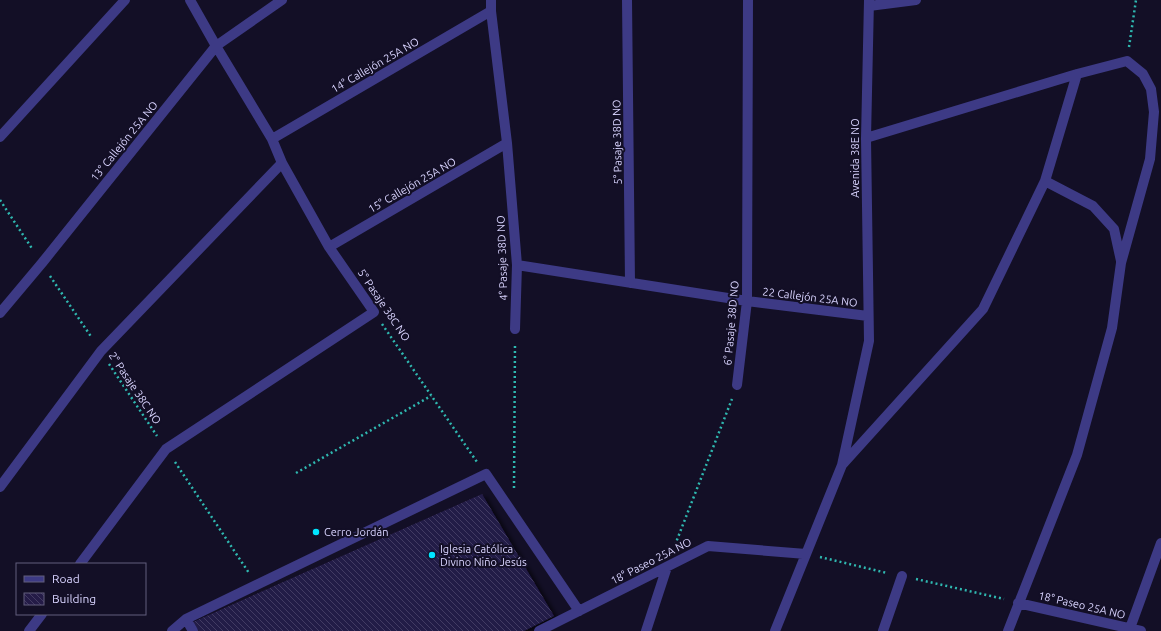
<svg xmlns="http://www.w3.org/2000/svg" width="1161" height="631" viewBox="0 0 1161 631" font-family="Ubuntu,sans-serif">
  <defs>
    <pattern id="building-back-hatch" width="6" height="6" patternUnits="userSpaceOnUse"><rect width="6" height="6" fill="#241b47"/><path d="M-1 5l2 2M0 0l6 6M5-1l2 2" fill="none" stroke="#433b63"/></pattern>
    <filter id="shadow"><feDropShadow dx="4.5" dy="2.5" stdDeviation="2" flood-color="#0009"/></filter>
  </defs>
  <rect width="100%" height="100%" fill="#130f26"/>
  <!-- building -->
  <path fill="url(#building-back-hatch)" filter="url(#shadow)" d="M482 494 554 616 524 631H199L193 622Z"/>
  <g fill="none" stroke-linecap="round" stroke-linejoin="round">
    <!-- path -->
    <path stroke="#2fb8b0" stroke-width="2.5" stroke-dasharray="2 3" stroke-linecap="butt" d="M1129 47 1136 0
      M0 200 33 250
      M50 276 92 338
      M382 324 477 462
      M109 364 157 436
      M175 462 249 573
      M296 473 431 396
      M514 488 515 343
      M675 545 732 399
      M820 557 887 573
      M916 579 1004 599"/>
    <!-- street -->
    <path stroke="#3d3a85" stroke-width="10" d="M491 0V11L507 143 517 265 515 329
      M627 0 630 283
      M869 6 916 0
      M0 137 125 0
      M866 138 1077 74 1127 61 1143 74 1151 89 1154 112 1150 159 1121 263 1112 328 1077 455 1008 631
      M272 139 491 11
      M1045 181 1093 206 1114 229 1121 261
      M329 247 507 143
      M517 265 747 301 868 316
      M0 313 42 263 216 46 282 0
      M737 385 747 301 748 0
      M842 465 983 309 1045 181 1077 74
      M0 487 101 351 282 163
      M80 564 166 449 374 312 329 247 282 163 272 139 216 46 190 0
      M1018 603 1141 631
      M186 619 193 631
      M29 631 42 614
      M172 631 186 619 486 474 579 611
      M539 631 708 546 806 554
      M646 631 667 567
      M775 631 842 465 869 341 866 138 869 0
      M883 631 902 576
      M1129 631 1161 543"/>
  </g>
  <!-- markers -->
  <g fill="#00e5ff" stroke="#130f26" stroke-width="1.5">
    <circle cx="316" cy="532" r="4"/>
    <circle cx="432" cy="555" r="4"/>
  </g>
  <g text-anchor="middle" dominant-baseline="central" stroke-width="4" stroke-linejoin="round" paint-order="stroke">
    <!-- street labels -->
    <g font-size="11" fill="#d9d4ff" stroke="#130f26">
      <text transform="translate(375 65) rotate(-30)">14° Callejón 25A NO</text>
      <text transform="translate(124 141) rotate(-51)">13° Callejón 25A NO</text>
      <text transform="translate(617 142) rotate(-91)">5° Pasaje 38D NO</text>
      <text transform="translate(855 158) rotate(-90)">Avenida 38E NO</text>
      <text transform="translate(412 185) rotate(-30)">15° Callejón 25A NO</text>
      <text transform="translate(502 258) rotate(-92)">4° Pasaje 38D NO</text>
      <text transform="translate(810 297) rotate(7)">22 Callejón 25A NO</text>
      <text transform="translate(384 305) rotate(56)">5° Pasaje 38C NO</text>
      <text transform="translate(731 323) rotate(-85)">6° Pasaje 38D NO</text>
      <text transform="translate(135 388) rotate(56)">2° Pasaje 38C NO</text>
      <text transform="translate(651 561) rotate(-27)">18° Paseo 25A NO</text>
      <text transform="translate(1082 605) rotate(13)">18° Paseo 25A NO</text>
    </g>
    <!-- poi labels -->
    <g font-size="11" fill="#d9d4ff" stroke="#130f26" text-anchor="start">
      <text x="324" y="532">Cerro Jordán</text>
      <text x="440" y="549">Iglesia Católica<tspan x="440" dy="13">Divino Niño Jesús</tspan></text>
    </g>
  </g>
  <!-- legend -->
  <rect x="16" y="563" width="130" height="52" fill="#130f26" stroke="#625e7d"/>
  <rect x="24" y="576" width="20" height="6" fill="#3d3a85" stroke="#625e7d"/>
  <text x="52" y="583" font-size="12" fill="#d9d4ff">Road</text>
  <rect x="24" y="593" width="20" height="12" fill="url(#building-back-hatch)" stroke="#625e7d"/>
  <text x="52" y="603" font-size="12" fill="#d9d4ff">Building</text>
</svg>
